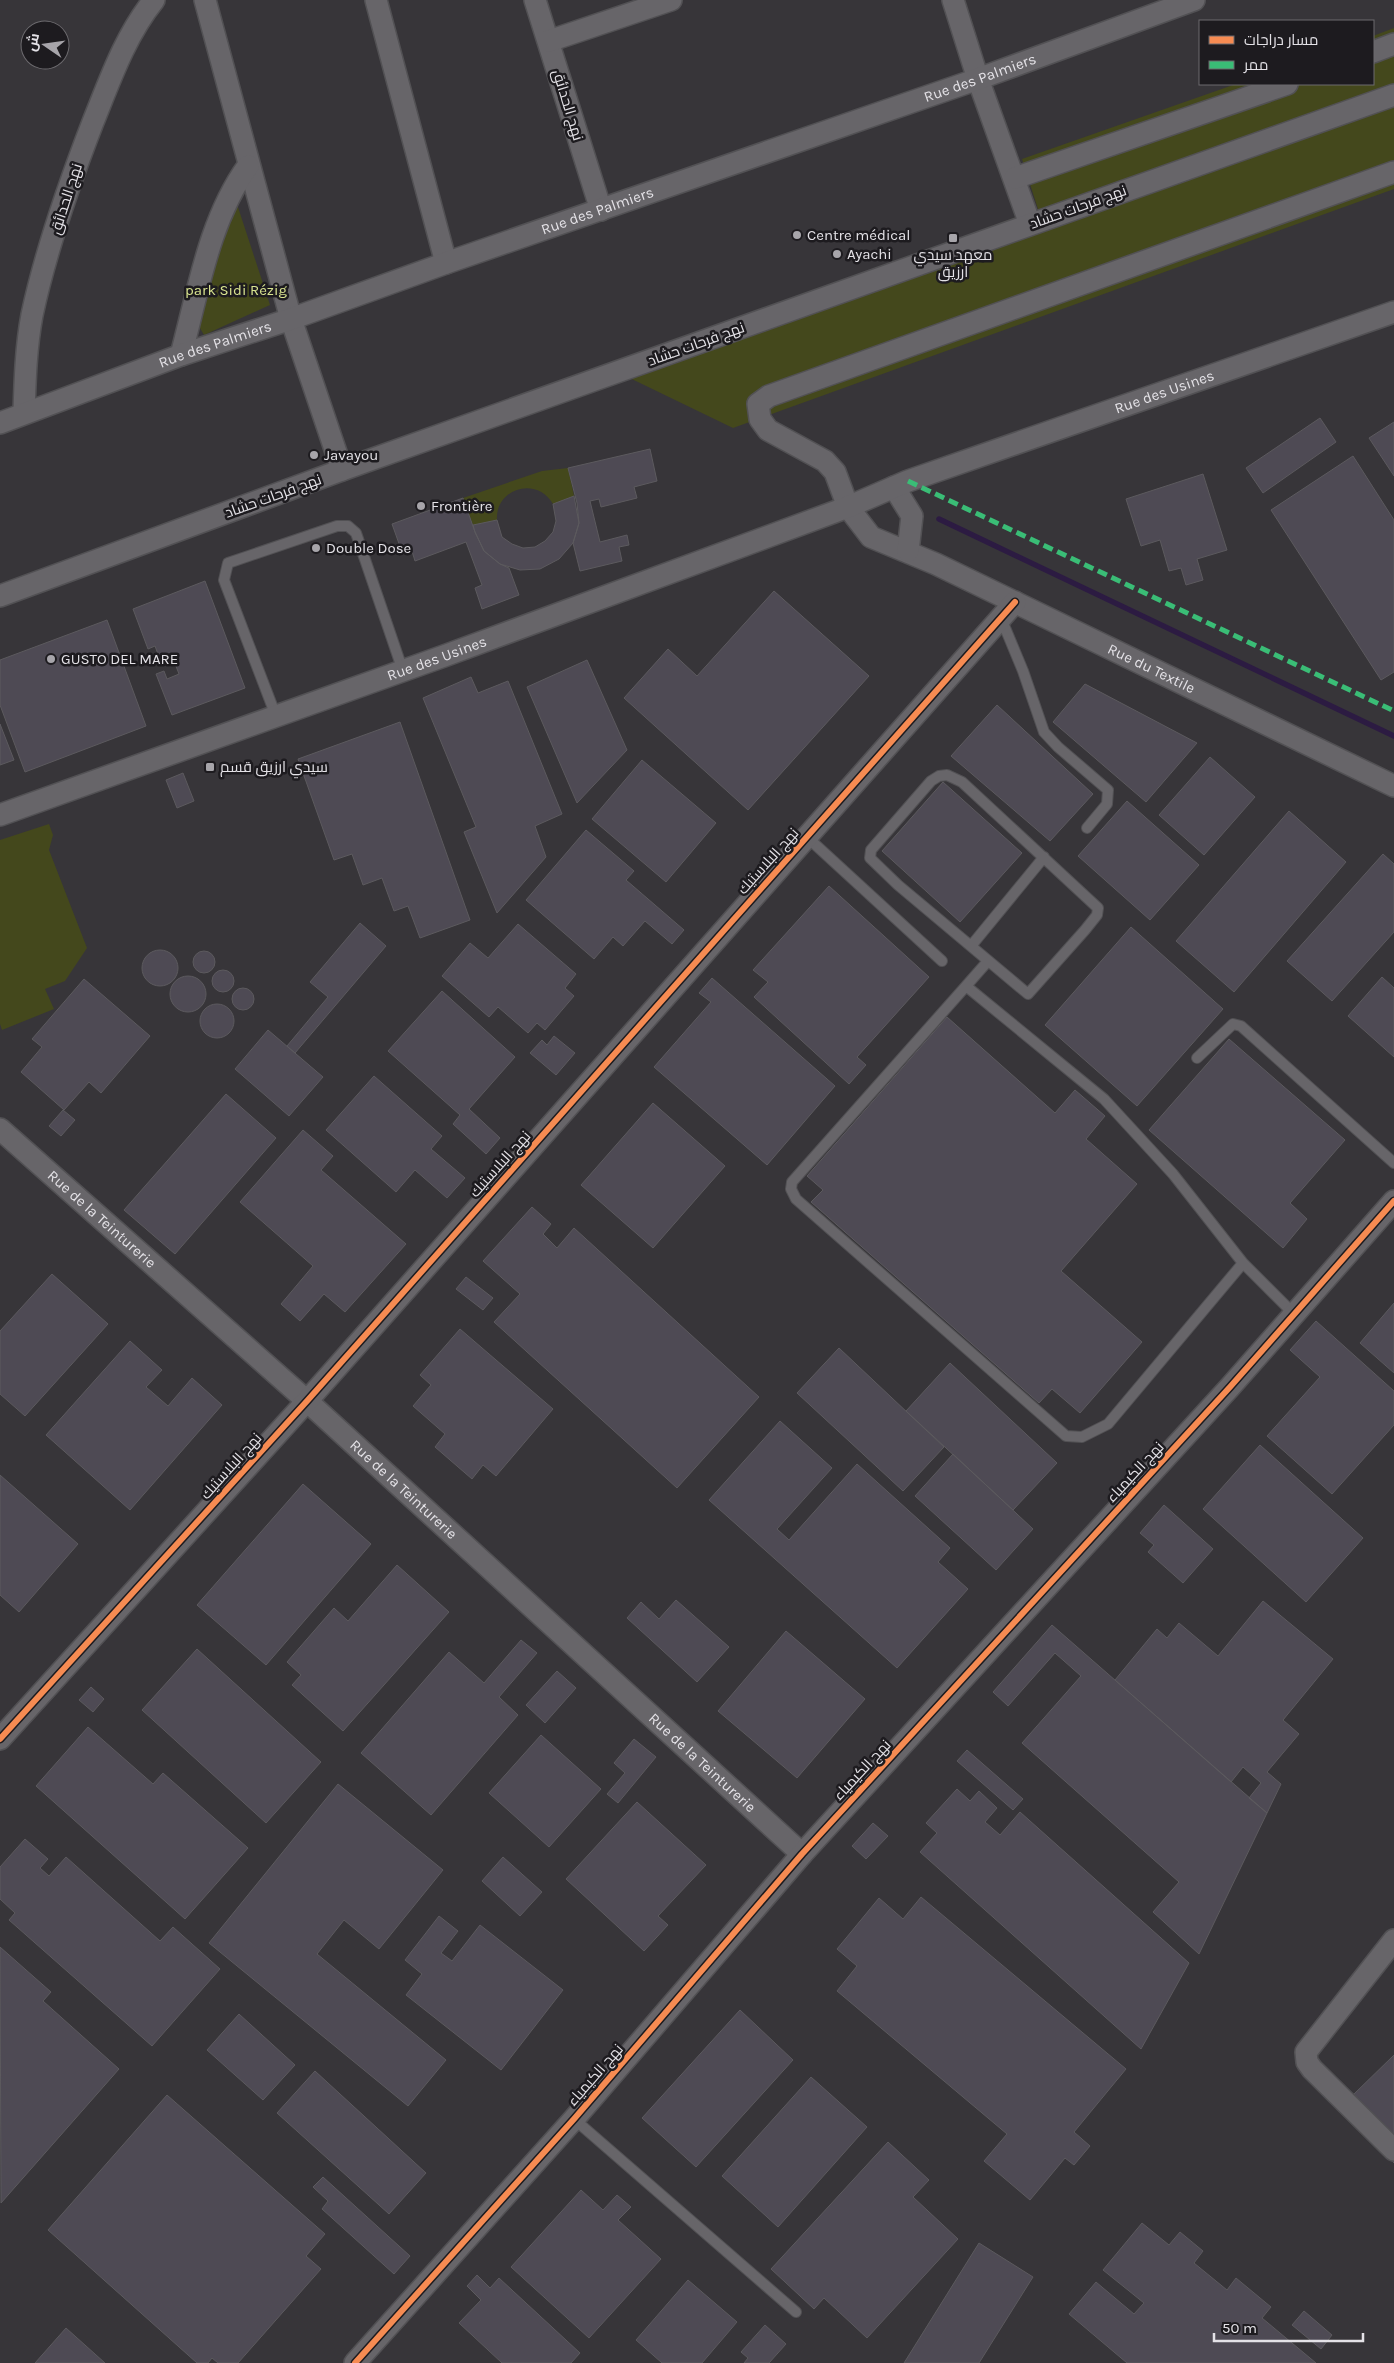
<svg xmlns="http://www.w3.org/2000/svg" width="1394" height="2363" viewBox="0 0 1394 2363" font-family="Karla,Cairo,sans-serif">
  <rect width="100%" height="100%" fill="#373539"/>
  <!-- green -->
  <path fill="#44481c" d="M1394 28V189L733 428 609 368 1038 209 1022 159 1236 84H1373V36Z
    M235 198 270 305 204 335 197 323Z
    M568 468 574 496 553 504C537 476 495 488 497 520L473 525 463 498 542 471Z
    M49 824 53 835 49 850 87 948 65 981 45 989 54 1009 2 1030 0 1024V840Z"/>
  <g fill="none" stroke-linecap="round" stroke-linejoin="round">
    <!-- stream -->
    <path stroke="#2c1b42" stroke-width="5.5" d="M939 519 1394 736"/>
  </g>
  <!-- building -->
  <path fill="#4e4a54" stroke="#5c5a5e" d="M1320 418 1336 442 1263 493 1246 468Z
    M1394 422V476L1369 438Z
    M650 449 657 481 634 487 637 498 601 507 599 499 590 501 600 542 627 535 629 545 619 547 622 561 580 571 573 543 579 523 577 503 568 468Z
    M1353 456 1394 520V672L1381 680 1271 510Z
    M1203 474 1227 550 1197 559 1203 580 1186 585 1181 568 1169 571 1160 540 1141 546 1126 499Z
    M574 496 579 523 573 543 559 559 540 569 520 570 500 564 484 551 475 532 473 525 497 520 502 537 512 544 523 548 535 547 545 541 553 532 556 521 553 504Z
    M463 498 475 532 484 551 500 564 509 568 519 595 482 609 475 588 482 585 466 542 415 561 411 548 402 552 392 524Z
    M205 581 245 688 172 715 156 674 164 671 167 679 179 674 174 661 162 665 155 646 148 649 133 609Z
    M774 591 869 676 748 810 624 698 668 649 697 676Z
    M107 620 146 726 25 772 0 705V660Z
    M587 660 627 750 577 803 527 687Z
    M471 677 478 693 508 681 562 814 535 826 546 857 497 913 464 832 476 827 423 698Z
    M1085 684 1197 743 1146 802 1053 722Z
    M997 705 1093 794 1050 841 951 756Z
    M400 722 470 920 420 938 408 906 394 911 382 878 363 885 352 854 334 860 298 759Z
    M0 724 14 760 0 765Z
    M1210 757 1255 797 1204 855 1159 815Z
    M642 760 716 823 666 882 592 819Z
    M183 773 194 801 177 808 166 780Z
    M943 782 1022 853 960 922 882 851Z
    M1127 801 1199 865 1150 920 1078 856Z
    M1289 811 1346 862 1234 992 1176 941Z
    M586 830 634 871 626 880 684 930 672 944 645 921 623 946 613 937 594 959 526 900Z
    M1383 854 1394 864V932L1332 1001 1287 961Z
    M829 886 929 977 857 1057 866 1065 849 1084 754 997 768 982 753 970Z
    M360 923 386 946 295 1053 287 1046 328 997 310 982Z
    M518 924 576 974 565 988 574 996 545 1030 537 1023 528 1033 498 1007 489 1017 442 976 470 943 488 958Z
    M1131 927 1223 1009 1137 1106 1045 1025Z
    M142 968a18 18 0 1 1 36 0a18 18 0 1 1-36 0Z
    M193 962a11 11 0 1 1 22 0a11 11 0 1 1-22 0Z
    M212 981a11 11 0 1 1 22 0a11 11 0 1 1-22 0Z
    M170 994a18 18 0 1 1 36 0a18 18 0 1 1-36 0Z
    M1382 977 1394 988V1057L1348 1016Z
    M712 978 835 1086 767 1165 654 1067 711 1002 699 993Z
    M84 979 150 1036 101 1093 89 1082 64 1110 21 1072 42 1047 32 1039Z
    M232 999a11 11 0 1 1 22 0a11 11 0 1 1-22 0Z
    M442 991 515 1057 469 1109 500 1138 486 1154 453 1124 460 1115 388 1051Z
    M200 1021a17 17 0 1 1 34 0a17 17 0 1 1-34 0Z
    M947 1017 1055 1113 1075 1090 1105 1116 1086 1139 1137 1184 1061 1271 1142 1342 1080 1413 1052 1389 1039 1403 811 1202 823 1190 807 1176Z
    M268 1030 323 1077 289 1116 235 1069Z
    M554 1036 575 1053 556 1075 530 1053 542 1040 547 1045Z
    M1229 1039 1345 1140 1290 1203 1307 1219 1283 1248 1149 1130Z
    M374 1076 442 1136 431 1149 465 1178 447 1198 415 1170 396 1192 326 1130Z
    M226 1094 276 1138 175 1254 124 1210Z
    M653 1103 725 1166 653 1248 581 1185Z
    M63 1110 75 1120 61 1136 49 1126Z
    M303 1130 333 1156 321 1170 406 1244 345 1312 324 1294 300 1321 281 1304 313 1266 240 1202Z
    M532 1207 551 1224 543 1234 557 1248 574 1228 759 1397 677 1488 494 1322 520 1294 483 1261Z
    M52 1274 108 1324 25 1416 0 1394V1331Z
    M466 1277 493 1298 483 1310 456 1289Z
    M1394 1303V1373L1360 1343Z
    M1316 1321 1394 1391V1425L1332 1494 1267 1436 1320 1377 1290 1350Z
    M460 1329 553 1409 496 1476 483 1465 472 1479 435 1447 445 1434 413 1406 431 1385 420 1375Z
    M130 1341 162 1370 146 1387 168 1406 192 1378 222 1405 130 1510 46 1435Z
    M839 1348 944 1447 903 1491 797 1393Z
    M950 1363 1057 1463 1013 1510 906 1411Z
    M780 1421 832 1468 777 1529 789 1540 857 1464 950 1548 938 1562 968 1589 897 1668 709 1500Z
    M1260 1445 1363 1538 1306 1602 1203 1509Z
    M953 1454 1033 1529 996 1570 915 1496Z
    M0 1475 78 1544 19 1612 0 1595Z
    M303 1484 371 1544 266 1665 197 1605Z
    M1164 1505 1213 1549 1183 1583 1148 1552 1154 1545 1140 1533Z
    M397 1565 449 1612 343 1731 292 1685 301 1675 287 1662 334 1608 348 1621Z
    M676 1600 729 1647 697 1682 627 1618 641 1602 659 1619Z
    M1263 1601 1333 1659 1283 1720 1299 1734 1267 1772 1281 1784 1267 1813 1249 1798 1261 1783 1243 1767 1231 1782 1115 1680 1157 1629 1167 1638 1179 1623 1218 1656Z
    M1052 1625 1267 1813 1199 1954 1153 1912 1179 1882 1022 1743 1081 1676 1055 1653 1008 1706 993 1692Z
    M786 1631 865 1699 797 1778 718 1711Z
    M521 1640 537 1653 499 1697 518 1715 431 1815 361 1753 449 1652 484 1683Z
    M197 1649 321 1762 266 1823 142 1710Z
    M557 1671 576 1688 545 1723 526 1705Z
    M91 1687 104 1699 93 1712 79 1700Z
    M88 1727 153 1784 163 1773 248 1848 185 1919 36 1786Z
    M541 1735 601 1789 549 1847 489 1793Z
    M634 1739 656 1757 618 1803 607 1794 625 1773 614 1763Z
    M967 1750 1023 1799 1013 1810 957 1761Z
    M338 1784 443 1870 379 1949 344 1920 317 1954 446 2060 408 2106 209 1943Z
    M957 1789 970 1801 979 1791 997 1808 985 1822 1000 1835 1020 1812 1189 1963 1141 2049 920 1852 937 1833 926 1823Z
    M637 1802 706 1865 658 1916 668 1925 644 1951 566 1879Z
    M873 1823 888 1836 866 1859 852 1846Z
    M25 1839 48 1859 40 1868 49 1876 66 1857 160 1941 173 1927 220 1969 152 2046 9 1920 15 1913 0 1899V1867Z
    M503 1857 542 1892 520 1916 482 1881Z
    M921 1897 1126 2069 1074 2132 1090 2146 1074 2165 1065 2158 1030 2200 984 2161 1007 2134 837 1991 857 1966 837 1949 879 1898 903 1919Z
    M439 1916 458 1931 441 1953 452 1961 480 1925 563 1990 501 2070 406 1995 422 1974 405 1960Z
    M0 1947 51 1992 43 2001 119 2069 1 2203Z
    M740 2010 793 2060 696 2167 642 2118Z
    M239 2014 295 2065 263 2100 207 2050Z
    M1394 2055V2163L1361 2129 1353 2095Z
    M315 2071 426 2173 389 2214 277 2113Z
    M811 2077 867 2127 778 2227 722 2176Z
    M167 2095 325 2234 306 2256 321 2269 238 2363H218L212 2358 208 2363H197L48 2230Z
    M888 2142 929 2180 913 2197 958 2239 867 2338 824 2298 814 2309 771 2269Z
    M323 2177 410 2256 394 2274 322 2209 328 2201 313 2187Z
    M581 2190 603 2210 617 2195 631 2207 618 2220 661 2259 589 2338 511 2267Z
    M1142 2223 1169 2245 1180 2232 1203 2251 1194 2263 1227 2290 1236 2278 1271 2307 1262 2318 1316 2363H1127L1069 2314 1096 2282 1134 2314 1144 2303 1103 2270Z
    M979 2243 1033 2277 979 2363H904Z
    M477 2275 490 2288 499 2278 580 2353 571 2363H502L459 2323 481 2300 467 2286Z
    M688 2280 737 2322 702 2363H662L636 2340Z
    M1304 2311 1332 2335 1321 2349 1292 2325Z
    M765 2325 786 2344 769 2363H744L748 2358 741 2352Z
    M66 2328 105 2363H35Z"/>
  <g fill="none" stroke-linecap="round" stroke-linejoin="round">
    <defs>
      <path id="lane" d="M1001 618 1023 671 1044 732 1058 747 1108 790 1107 804 1087 828
        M276 716 224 580 228 563 337 526H348L356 533 403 671
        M947 775 962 782 1098 908 1097 915 1085 930 1028 994 898 885 870 858 871 850 931 781 939 776Z
        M807 837 942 961
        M971 946 1044 857
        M966 986 988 961
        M1197 1058 1233 1024 1241 1026 1394 1163
        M1243 1263 1108 1424 1082 1437 1066 1436 796 1199 791 1189 792 1182 966 986 1104 1099 1173 1174 1243 1263 1294 1314
        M574 2119 796 2312"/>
      <g id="street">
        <path d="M205 0 291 319 342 470"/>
        <path d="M376 0 446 263"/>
        <path d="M535 0 601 210"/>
        <path d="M953 0 978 79 1030 224"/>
        <path d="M549 41 671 0"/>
        <path d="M1373 52 1394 44"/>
        <path id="s1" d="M1394 172 769 396 758 404 760 419 768 430 825 461 835 472 848 507 871 537 936 564 1394 786"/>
        <path d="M1015 178 1287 84"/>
        <path d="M181 355C198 292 209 220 248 166"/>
        <path d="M24 413C25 380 26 347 32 315 46 249 69 184 93 122 110 80 125 36 154 0"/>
        <path id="s2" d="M0 423 181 355 291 319 446 263 978 79 1194 0"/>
        <path d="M894 487 912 516 908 551"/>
        <path d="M0 596 342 470 1394 95"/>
        <path id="s3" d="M0 815 444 656 848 507 908 481 1394 312"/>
        <path id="s4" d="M0 1129 307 1401 802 1854"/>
        <path d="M0 1739 307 1401 1015 602"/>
        <path d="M1394 1940 1306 2052 1307 2062 1312 2069 1394 2150"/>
        <path d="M355 2363 574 2119 802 1854 1230 1387 1394 1201"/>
      </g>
    </defs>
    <!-- lane casing -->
    <use href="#lane" stroke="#525154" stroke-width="12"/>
    <!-- street casing -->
    <use href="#street" stroke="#525154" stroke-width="24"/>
    <!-- lane -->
    <use href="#lane" stroke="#676569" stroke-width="10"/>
    <!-- street -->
    <use href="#street" stroke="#676569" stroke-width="21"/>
    <!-- quiet -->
    <path stroke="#3abd76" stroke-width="5" stroke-dasharray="10 5" stroke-linecap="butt" d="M908 481 1394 711"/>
    <defs>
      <path id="cycleway" d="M0 1739 307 1401 1015 602
        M355 2363 574 2119 802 1854 1230 1387 1394 1201"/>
    </defs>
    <!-- cycleway casing -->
    <use href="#cycleway" stroke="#1d1b1f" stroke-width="9"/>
    <!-- cycleway -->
    <use href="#cycleway" stroke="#f68b52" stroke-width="6"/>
  </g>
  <!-- markers -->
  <g fill="#a7a5aa" stroke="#1d1b1f" stroke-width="2">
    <circle cx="797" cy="235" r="5"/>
    <rect x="948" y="233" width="10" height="10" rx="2.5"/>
    <circle cx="837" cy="254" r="5"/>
    <circle cx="314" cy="455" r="5"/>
    <circle cx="421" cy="506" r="5"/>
    <circle cx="316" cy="548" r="5"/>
    <circle cx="51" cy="659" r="5"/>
    <rect x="205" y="762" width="10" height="10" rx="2.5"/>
  </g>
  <g text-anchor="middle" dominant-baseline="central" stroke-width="5" stroke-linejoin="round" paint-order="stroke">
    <!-- street labels -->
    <g font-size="15" fill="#e4e2e7" stroke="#1d1b1f">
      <text stroke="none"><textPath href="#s2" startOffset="1039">Rue des Palmiers</textPath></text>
      <text transform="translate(568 105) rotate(73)">نهج الحدائق</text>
      <text transform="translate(66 199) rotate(-72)">نهج الحدائق</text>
      <text transform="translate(1078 207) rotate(-20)">نهج فرحات حشاد</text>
      <text stroke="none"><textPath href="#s2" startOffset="634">Rue des Palmiers</textPath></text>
      <text transform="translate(696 344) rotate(-20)">نهج فرحات حشاد</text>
      <text stroke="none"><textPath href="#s2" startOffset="229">Rue des Palmiers</textPath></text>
      <text stroke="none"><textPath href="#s3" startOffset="1239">Rue des Usines</textPath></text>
      <text transform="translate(273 496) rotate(-20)">نهج فرحات حشاد</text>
      <text stroke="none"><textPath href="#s3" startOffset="464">Rue des Usines</textPath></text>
      <text stroke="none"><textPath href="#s1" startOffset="1171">Rue du Textile</textPath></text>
      <text transform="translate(768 861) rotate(-48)">نهج البلاستيك</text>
      <text transform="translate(500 1164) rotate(-48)">نهج البلاستيك</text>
      <text stroke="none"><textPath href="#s4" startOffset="136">Rue de la Teinturerie</textPath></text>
      <text transform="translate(231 1466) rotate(-48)">نهج البلاستيك</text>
      <text transform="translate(1135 1472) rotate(-47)">نهج الكيمياء</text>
      <text stroke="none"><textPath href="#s4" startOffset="541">Rue de la Teinturerie</textPath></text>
      <text stroke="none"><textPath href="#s4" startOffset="946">Rue de la Teinturerie</textPath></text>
      <text transform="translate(862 1770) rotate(-47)">نهج الكيمياء</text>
      <text transform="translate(595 2075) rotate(-49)">نهج الكيمياء</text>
    </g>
    <!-- poi labels -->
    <g font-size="15" fill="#e4e2e7" stroke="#1d1b1f" text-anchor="start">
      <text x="807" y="235">Centre médical</text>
      <text x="847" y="254">Ayachi</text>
      <text x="953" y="255" text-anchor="middle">معهد سيدي<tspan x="953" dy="17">ارزيق</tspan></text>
      <text x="324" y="455">Javayou</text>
      <text x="431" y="506">Frontière</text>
      <text x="326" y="548">Double Dose</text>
      <text x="61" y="659">GUSTO DEL MARE</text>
      <text x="220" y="767">سيدي ارزيق قسم</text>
    </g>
    <!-- park labels -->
    <g font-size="15" fill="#d9e490" stroke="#1d1b1f">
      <text x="236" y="290">park Sidi Rézig</text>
    </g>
  </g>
  <!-- legend -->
  <rect x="1199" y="20" width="175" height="65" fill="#1d1b1f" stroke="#6d6b6f"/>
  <rect x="1209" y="36" width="25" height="8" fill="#f68b52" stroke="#6d6b6f"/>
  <text x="1244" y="45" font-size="15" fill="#e4e2e7">مسار دراجات</text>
  <rect x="1209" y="61" width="25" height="8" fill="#3abd76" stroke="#6d6b6f"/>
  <text x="1244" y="70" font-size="15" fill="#e4e2e7">ممر</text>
  <!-- north arrow -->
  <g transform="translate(45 45) rotate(283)"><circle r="24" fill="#1d1b1f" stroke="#6d6b6f"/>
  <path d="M0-4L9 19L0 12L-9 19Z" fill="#a7a5aa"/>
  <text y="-8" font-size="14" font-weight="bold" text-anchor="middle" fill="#e4e2e7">ش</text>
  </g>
  <!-- scale -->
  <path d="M1214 2333v8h149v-8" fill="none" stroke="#e4e2e7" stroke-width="2.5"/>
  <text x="1222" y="2333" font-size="15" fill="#e4e2e7" stroke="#1d1b1f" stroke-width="4" paint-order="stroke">50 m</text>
</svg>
